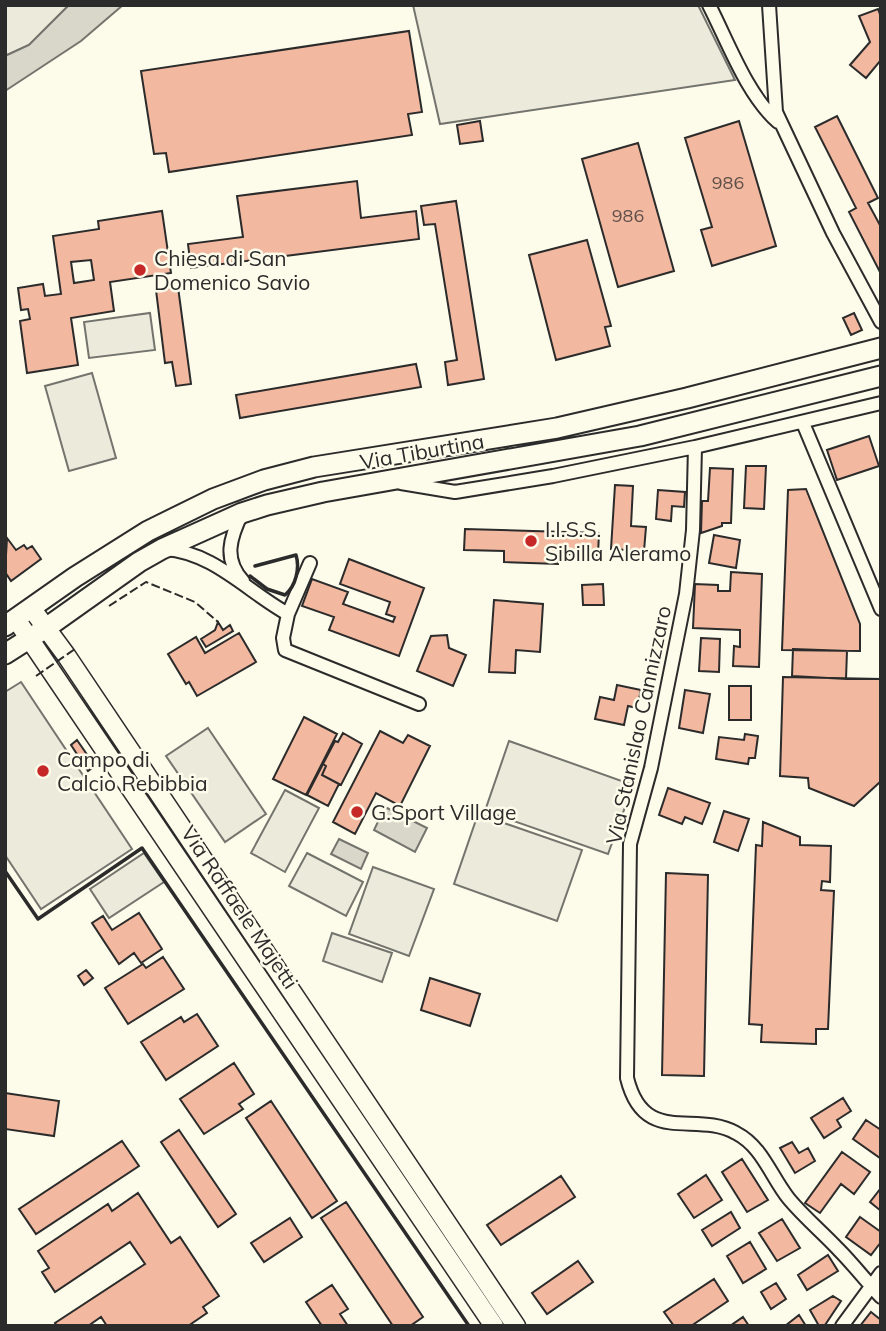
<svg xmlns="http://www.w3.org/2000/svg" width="886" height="1331" viewBox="0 0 886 1331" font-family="Mulish,sans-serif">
  <rect width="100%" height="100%" fill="#fdfbea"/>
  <!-- green -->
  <path fill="#ecebdb" stroke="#74746e" stroke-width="2" d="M5 5H69L29 45 5 56Z
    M413 5H698L735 80 440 124Z
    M150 313 155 350 89 358 84 322Z
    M92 373 116 458 69 471 45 386Z
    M21 682 132 849 41 909 5 855V692Z
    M208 728 266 814 225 842 166 756Z
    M509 741 633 785 608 854 485 811Z
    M285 790 319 808 285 872 251 853Z
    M478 814 582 850 557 921 454 884Z
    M144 853 164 882 109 918 90 889Z
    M307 853 363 882 346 916 289 886Z
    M373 867 434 889 409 956 349 934Z
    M332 933 392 953 382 982 323 961Z"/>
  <!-- water -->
  <path fill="#d8d7c9" stroke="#74746e" stroke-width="2" d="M69 5H123L81 41 5 91V56L29 45Z
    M385 807 427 828 415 852 374 830Z
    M339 839 368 853 361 869 331 854Z"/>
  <!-- building -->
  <path fill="#f2b8a0" stroke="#2b2b2b" stroke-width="2" fill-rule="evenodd" d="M878 9 881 17V60L866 78 850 65 870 42 859 16Z
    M409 31 422 112 408 114 412 135 169 172 166 153 154 154 141 71Z
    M837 116 878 198 868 203 881 227V274L849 212 856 208 815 127Z
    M480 121 483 141 460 144 457 125Z
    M739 121 776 246 712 266 701 230 712 227 685 138Z
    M638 143 674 271 618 287 582 159Z
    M357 181 361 218 416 211 419 239 191 268 188 244 243 237 237 196Z
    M456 201 484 379 448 385 445 362 457 360 435 224 424 225 421 206Z
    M162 211 171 273 110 282 114 311 71 318 78 365 27 373 20 321 30 319 28 309 21 310 18 288 43 284 45 296 61 294 53 236 99 229 98 221ZM91 260 94 280 74 283 71 262Z
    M587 240 611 326 605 327 610 346 556 360 529 255Z
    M178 287 191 384 176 386 172 362 165 363 156 290Z
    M854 313 862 330 851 335 843 318Z
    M416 364 421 387 240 418 236 395Z
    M869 436 879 466 837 480 827 450Z
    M746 466H766L764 509 744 508Z
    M710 468 733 469 731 523H722V526L701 533 702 501H708Z
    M615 485 633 486 631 526 646 527 644 551 611 549Z
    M806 489 860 624V651L782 650 788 490Z
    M658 490 685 492 684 507 672 506 671 521 656 519Z
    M465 529 599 533 598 555 558 554V564L504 562V551L464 550Z
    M714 535 740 540 736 568 709 563Z
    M7 538 16 550 24 545 27 549 32 546 41 559 11 581 5 572Z
    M349 559 424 588 399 656 329 630 334 617 302 606 312 579 348 592 343 604 393 622 395 617 386 614 390 602 340 584Z
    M731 572 762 574 759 667 733 666 734 646 740 647V630L693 628 695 584 718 585V591H730Z
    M603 584 604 605H583L582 585Z
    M494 600 543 604 540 652 516 650 515 673 489 672Z
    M218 622 223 630 230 625 233 631 206 647 201 639 215 630Z
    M239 633 256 662 197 696 189 682 186 684 168 654 196 637 205 653Z
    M447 635 449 648 466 655 453 686 417 671 431 636Z
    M701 638 720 639 719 672 699 671Z
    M793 649 847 651 846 679 792 676Z
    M783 677 881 679V781L854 806 809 788 808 778 780 776Z
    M617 685 641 690 637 708 628 706 624 725 595 719 600 697 614 700Z
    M729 686H751V720H729Z
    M685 690 710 694 703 733 679 728Z
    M304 717 337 734 306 795 273 779Z
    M380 731 403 743 408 735 430 746 400 806 376 793 355 834 333 822Z
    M343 733 362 744 341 785 322 775 326 766 323 764 335 741 338 742Z
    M745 734 758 736 755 758H749L748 764 716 759 719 737 744 740Z
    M77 740 95 766 88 771 71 745Z
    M323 764 326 766 322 775 339 784 328 806 307 795Z
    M668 788 710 803 702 824 685 817 682 824 659 815Z
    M724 811 749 819 738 851 714 842Z
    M763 822 800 837V845L831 846 830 882 822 881 821 890 834 891 828 1029H816V1044L761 1042 762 1025 749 1024 756 845 762 846Z
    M666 873 708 875 704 1076 662 1075Z
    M139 913 162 949 141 963 134 953 119 964 92 923 103 916 112 930Z
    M163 957 184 989 128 1024 105 988 143 964 146 968Z
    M86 970 93 978 84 985 78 976Z
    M430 978 480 994 470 1026 421 1010Z
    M197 1014 218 1046 166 1080 141 1042 181 1017 184 1022Z
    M234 1063 254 1094 239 1104 243 1109 204 1134 180 1099Z
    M5 1093 59 1101 54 1136 5 1129Z
    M843 1098 851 1111 837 1120 841 1127 824 1138 811 1118Z
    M271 1101 337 1201 312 1218 246 1118Z
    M866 1120 881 1130 880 1158 853 1139Z
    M179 1130 236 1214 218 1227 161 1142Z
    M122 1141 139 1166 36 1234 19 1209Z
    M792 1142 799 1153 808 1148 815 1161 795 1173 780 1148Z
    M842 1152 870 1172 854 1194 841 1184 820 1213 805 1203Z
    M742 1159 768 1200 747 1212 722 1172Z
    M706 1175 722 1200 694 1218 678 1194Z
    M561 1176 575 1197 501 1245 487 1225Z
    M881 1188V1211L870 1202Z
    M138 1193 171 1243 180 1237 219 1296 203 1307 207 1313 188 1326H107L101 1317 88 1326H57L55 1323 145 1264 130 1242 55 1292 42 1272 49 1268 38 1251 108 1204 112 1211Z
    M346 1202 423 1317 410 1326H393L321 1218Z
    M731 1212 740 1228 712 1246 702 1230Z
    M860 1217 881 1232V1242L871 1255 846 1237Z
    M290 1218 302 1237 264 1262 251 1243Z
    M782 1219 800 1248 777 1261 759 1233Z
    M750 1242 766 1269 743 1283 727 1256Z
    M828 1255 838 1271 807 1290 798 1275Z
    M578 1261 593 1282 547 1314 532 1293Z
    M714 1279 728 1301 691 1326H674L664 1312Z
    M776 1283 786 1299 771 1309 761 1292Z
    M332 1285 348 1309 340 1314 348 1326H322L306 1302Z
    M833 1296 841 1301 825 1325 819 1326 810 1310Z
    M871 1312 881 1320V1326H860Z
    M799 1315 806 1326H785Z
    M743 1317 749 1326H730Z"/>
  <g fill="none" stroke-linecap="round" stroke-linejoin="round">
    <defs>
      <path id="street" d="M709 5C728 42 747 95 778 122
        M769 5 776 112 833 233 881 322
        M803 423 881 609
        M695 447 693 530 686 594 651 768 630 844 627 1078C644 1147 695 1110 736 1133 763 1147 771 1177 789 1199 804 1217 822 1232 838 1249 853 1264 866 1281 881 1297
        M401 483 455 492 553 476 695 447 881 403
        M242 513C230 538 223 559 243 581
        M165 549C213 552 248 592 288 614L310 563
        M288 614 283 638 285 650 419 704
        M842 1326 881 1273"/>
      <path id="secondary" d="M32 609 66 655 516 1326
        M16 619 494 1326"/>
      <path id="primary" d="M5 626 75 577 148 531 213 499 264 480 314 467 557 428 687 398 881 348
        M5 654 46 628 139 562 162 549 242 513 267 505 323 492 640 436 881 376"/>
    </defs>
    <!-- street casing -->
    <use href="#street" stroke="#2b2b2b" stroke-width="16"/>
    <!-- secondary casing -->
    <use href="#secondary" stroke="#2b2b2b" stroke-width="21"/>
    <!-- primary casing -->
    <use href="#primary" stroke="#2b2b2b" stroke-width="23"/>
    <!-- street -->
    <use href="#street" stroke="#fdfbea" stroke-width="12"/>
    <!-- secondary -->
    <use href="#secondary" stroke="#fdfbea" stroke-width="18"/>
    <!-- primary -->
    <use href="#primary" stroke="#fdfbea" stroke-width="19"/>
    <!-- fence -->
    <path stroke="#2b2b2b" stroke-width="2" stroke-dasharray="9 3.5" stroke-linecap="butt" d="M109 606 146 582 195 602 218 622
      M36 676 75 649"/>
    <!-- wall -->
    <path stroke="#2b2b2b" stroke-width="3.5" d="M250 576 267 589 285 595C296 586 300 568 296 555L255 566
      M5 871 38 919 142 848 469 1326"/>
  </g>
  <!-- markers -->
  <g fill="#c62828" stroke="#fdfbea" stroke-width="2.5">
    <circle cx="140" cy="270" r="7"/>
    <circle cx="531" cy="541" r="7"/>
    <circle cx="43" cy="771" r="7"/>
    <circle cx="357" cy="812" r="7"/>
  </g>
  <g text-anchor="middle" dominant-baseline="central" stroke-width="5" stroke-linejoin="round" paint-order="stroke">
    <!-- number labels -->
    <g font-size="18" fill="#5d4e48">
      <text x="728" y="182">986</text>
      <text x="628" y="215">986</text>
    </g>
    <!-- poi labels -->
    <g font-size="21" fill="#2b2b2b" stroke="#fdfbea" text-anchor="start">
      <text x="154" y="258">Chiesa di San<tspan x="154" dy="24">Domenico Savio</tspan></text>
      <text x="545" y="529">I.I.S.S.<tspan x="545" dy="24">Sibilla Aleramo</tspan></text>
      <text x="57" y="759">Campo di<tspan x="57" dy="24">Calcio Rebibbia</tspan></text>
      <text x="371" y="812">G.Sport Village</text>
    </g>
    <!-- street labels -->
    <g font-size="21" fill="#2b2b2b" stroke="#fdfbea">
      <text transform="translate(422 451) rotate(-10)">Via Tiburtina</text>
      <text transform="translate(638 725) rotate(-78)">Via Stanislao Cannizzaro</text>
      <text transform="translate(240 907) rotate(56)">Via Raffaele Majetti</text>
    </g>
  </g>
  <!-- border -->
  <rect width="886" height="1331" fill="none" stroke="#2b2b2b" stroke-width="14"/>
</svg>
